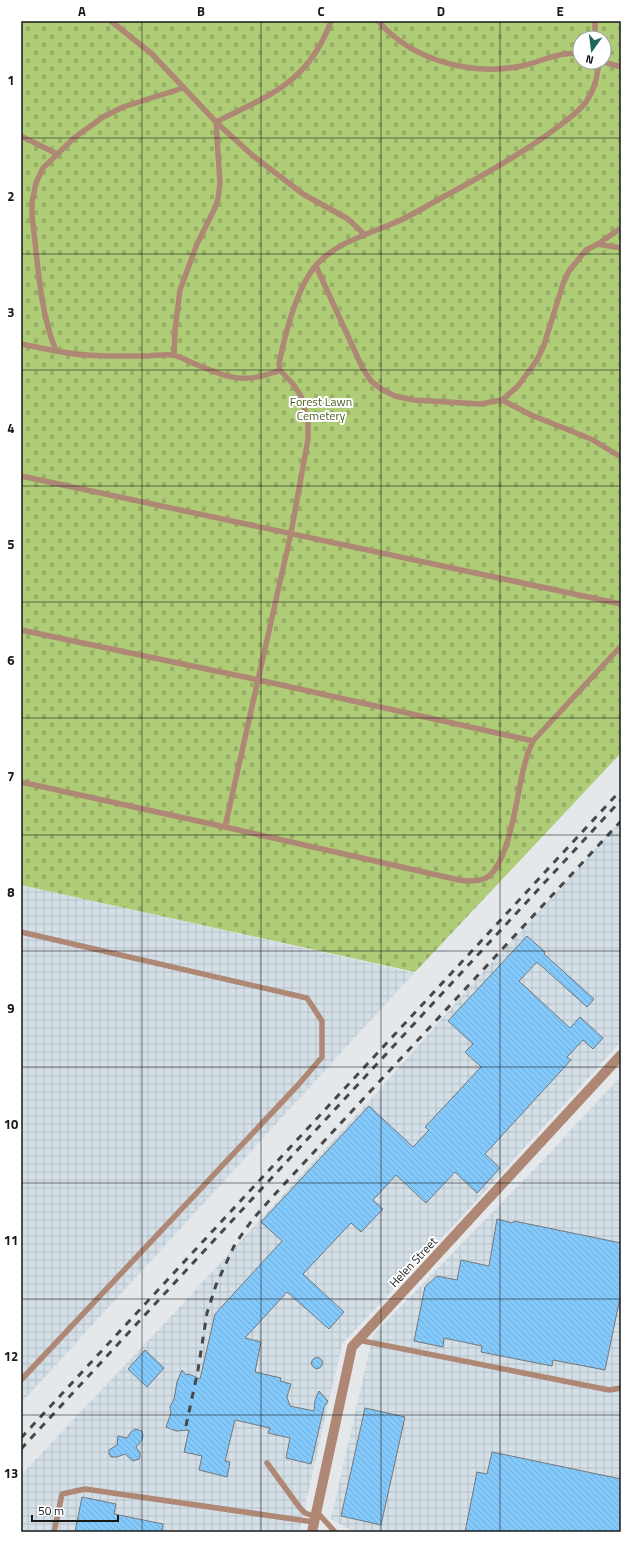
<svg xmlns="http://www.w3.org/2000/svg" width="642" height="1553" viewBox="0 0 642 1553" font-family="'Titillium Web',sans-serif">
  <defs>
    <pattern id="industrial-grid" width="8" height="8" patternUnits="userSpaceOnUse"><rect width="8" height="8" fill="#d4dfe7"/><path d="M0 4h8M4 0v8" fill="none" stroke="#b5bfc6"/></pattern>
    <pattern id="cemetery-stones" width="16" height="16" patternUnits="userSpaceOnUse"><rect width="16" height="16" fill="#afcc77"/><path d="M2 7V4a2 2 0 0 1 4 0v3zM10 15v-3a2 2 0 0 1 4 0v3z" fill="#96ae66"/></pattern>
    <pattern id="building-back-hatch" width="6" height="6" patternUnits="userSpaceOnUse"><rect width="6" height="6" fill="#84c9fb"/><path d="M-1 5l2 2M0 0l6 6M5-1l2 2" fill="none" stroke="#71acd7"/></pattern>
  </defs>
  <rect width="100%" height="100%" fill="#e4e8eb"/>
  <!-- industrial -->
  <path fill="url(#industrial-grid)" d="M621 820V1042L465 1213 342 1344 299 1532H21V1475L176 1311 374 1096 482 973 526 926Z
    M21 885 414 973 21 1403Z
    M621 1076V1532H354L331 1519 370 1348 374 1334 543 1160Z"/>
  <!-- cemetery -->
  <path fill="url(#cemetery-stones)" fill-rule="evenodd" d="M21 21H621V753L415 972 21 885ZM580 38H604V62H580Z"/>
  <!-- building -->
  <path fill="url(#building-back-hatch)" stroke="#737779" d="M527 936 545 952 544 954 594 999 587 1007 537 962 519 981 570 1028 580 1017 603 1038 593 1049 583 1040 567 1057 571 1060 485 1154 500 1168 477 1193 455 1172 426 1203 396 1175 373 1200 383 1209 361 1232 351 1223 303 1274 344 1312 329 1329 287 1292 245 1338 261 1342 255 1372 281 1378 280 1381 291 1384 287 1397 290 1406 314 1411 315 1400 319 1391 328 1401 324 1407 311 1464 286 1458 290 1438 268 1433 270 1428 235 1420 225 1461 230 1462 227 1477 199 1470 202 1456 184 1452 189 1430 176 1431 166 1427 171 1413 170 1407 174 1399 177 1382 182 1370 186 1375 189 1374 200 1379 215 1314 282 1241 261 1222 369 1106 413 1147 429 1130 425 1127 481 1067 465 1052 473 1044 448 1021Z
    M497 1219 512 1223 514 1221 621 1243V1293L605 1370 553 1360 552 1366 481 1352 482 1346 444 1338 443 1347 414 1341 425 1287 437 1276 457 1280 461 1260 489 1266Z
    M145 1350 164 1368 147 1387 128 1369Z
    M311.5 1363a5.5 5.5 0 1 1 11 0a5.5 5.5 0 1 1-11 0Z
    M365 1408 405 1417 381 1525 341 1516Z
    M135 1429 142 1431 143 1436 142 1440 136 1447 140 1453V1456L139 1459 133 1461 125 1454 117 1457H111L109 1454V1450L117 1445 118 1436 127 1438 131 1432Z
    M492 1452 621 1479V1532H465L477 1472 487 1474Z
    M82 1497 116 1504 114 1514 163 1524 162 1532H75Z"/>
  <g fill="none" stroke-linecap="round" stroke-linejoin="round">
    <!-- service -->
    <path stroke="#af8875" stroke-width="5.5" d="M111 21 152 54 216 122 252 155 303 194 348 219 364 234
      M378 21C414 62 474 77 526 65 544 60 562 51 580 54
      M595 21V38
      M604 62 621 67
      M183 88 123 107 103 117 74 138 43 168 36 183 32 202V216C38 261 39 309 56 351 86 357 115 356 145 356 154 356 163 354 172 355 180 356 188 361 195 364 230 378 243 385 280 370
      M216 122C270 95 309 82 331 21
      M21 136 57 154
      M598 244 621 248
      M316 266 363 369 371 381 381 389 395 396 414 400 480 404 502 400 518 386 537 360 544 345 563 284 569 271 586 250 598 244 621 228
      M21 344 56 351
      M174 355 175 330 180 290 197 244 214 210 218 199 220 183 216 122
      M502 400 531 415 591 439 621 457
      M21 476 621 604
      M21 630 259 680 533 741 621 646
      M21 782 225 827 459 880C468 881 477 882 486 878 510 864 517 793 524 767 526 758 529 749 533 741
      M225 827 291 533 308 439V422L301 396 293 384 280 370 279 364C285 334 296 289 316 265 338 241 372 233 401 220 415 213 429 205 443 197 479 178 514 158 547 135 560 125 576 115 586 102 595 89 597 77 599 62
      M21 932 307 998 322 1021V1057L298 1085 21 1380
      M358 1340 609 1390 621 1388
      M267 1463 300 1508 305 1513 316 1517
      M317 1512 335 1532
      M54 1532 62 1494 85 1489 314 1522"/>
    <!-- minor -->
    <path stroke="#af8875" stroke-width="10" d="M312 1532 352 1347 621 1055"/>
    <!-- rail -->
    <path stroke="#47484a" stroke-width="3" stroke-dasharray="7 7" stroke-linecap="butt" d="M186 1426 198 1370 207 1313 216 1285 235 1244 253 1219 276 1193 621 821
      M21 1438 621 790
      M21 1449 621 800"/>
  </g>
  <!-- grid -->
  <path fill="none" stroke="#171819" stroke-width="1" stroke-opacity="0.55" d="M142 21V1532M261 21V1532M381 21V1532M500 21V1532M21 138H621M21 254H621M21 370H621M21 486H621M21 602H621M21 718H621M21 835H621M21 951H621M21 1067H621M21 1183H621M21 1299H621M21 1415H621"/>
  <g text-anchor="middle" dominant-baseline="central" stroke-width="4" stroke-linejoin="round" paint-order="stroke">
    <!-- park labels -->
    <g font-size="12" fill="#4c5f1f" stroke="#fff">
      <text x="321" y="401">Forest Lawn<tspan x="321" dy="14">Cemetery</tspan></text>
    </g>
    <!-- street labels -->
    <g font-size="12" fill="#171819" stroke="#fff">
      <text transform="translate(413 1262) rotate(-47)">Helen Street</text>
    </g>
  </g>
  <!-- border -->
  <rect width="642" height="1553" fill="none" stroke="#ffffff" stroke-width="44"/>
  <!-- north arrow -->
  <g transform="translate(592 50) rotate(194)"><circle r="19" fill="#ffffff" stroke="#a2a3a3"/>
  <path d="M0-3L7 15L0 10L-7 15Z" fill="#20675b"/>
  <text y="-6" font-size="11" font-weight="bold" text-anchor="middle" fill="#171819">N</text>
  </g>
  <!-- scale -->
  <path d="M32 1515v6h86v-6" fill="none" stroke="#171819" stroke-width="2"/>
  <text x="38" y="1515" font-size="12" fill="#171819" stroke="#ffffff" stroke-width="3" paint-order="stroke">50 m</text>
  <rect x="22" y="22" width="598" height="1509" fill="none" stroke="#171819" stroke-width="1.5"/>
  <g font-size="13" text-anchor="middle" font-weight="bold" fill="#171819">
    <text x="82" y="16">A</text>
    <text x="201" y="16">B</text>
    <text x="321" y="16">C</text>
    <text x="441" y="16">D</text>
    <text x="560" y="16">E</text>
    <text x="11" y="85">1</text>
    <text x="11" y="201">2</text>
    <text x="11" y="317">3</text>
    <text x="11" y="433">4</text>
    <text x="11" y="549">5</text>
    <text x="11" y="665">6</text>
    <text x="11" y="781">7</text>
    <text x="11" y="897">8</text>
    <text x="11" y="1013">9</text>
    <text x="11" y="1129">10</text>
    <text x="11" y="1245">11</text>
    <text x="11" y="1361">12</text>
    <text x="11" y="1478">13</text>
  </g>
</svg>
